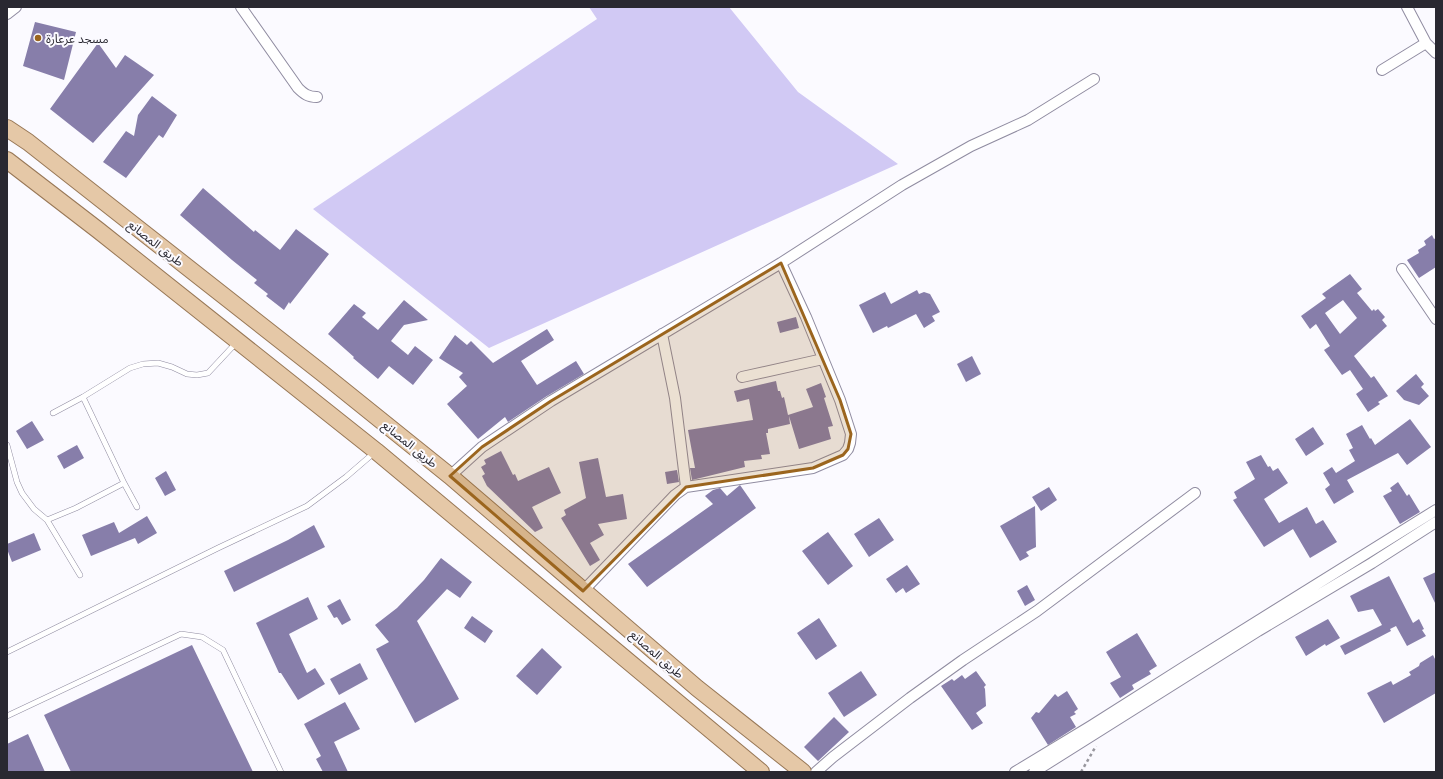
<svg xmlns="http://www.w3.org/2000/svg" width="1443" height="779" viewBox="0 0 1443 779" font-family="'PT Sans','Noto Sans Arabic',sans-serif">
  <rect width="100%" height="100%" fill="#fbfaff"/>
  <!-- green -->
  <path fill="#d1c9f4" d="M589 7H729L798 92 898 164 489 348 313 209 597 19Z"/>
  <!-- building -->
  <path fill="#877eaa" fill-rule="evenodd" d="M35 22 76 32 64 80 23 66Z
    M98 43 116 68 125 55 154 75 93 143 50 109Z
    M152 96 177 115 163 138 159 135 126 178 103 162 126 131 134 136 138 115Z
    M203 188 254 232 255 230 280 250 296 229 329 254 290 304 289 302 284 310 266 296 268 294 254 283 257 280 232 260 180 215Z
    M1432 235 1434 239 1436 238V267L1419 278 1407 260 1419 253 1418 250 1426 245 1424 241Z
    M1350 274 1362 289 1357 293 1372 311 1374 309 1375 311 1378 309 1385 317 1382 320 1387 326 1354 356 1371 378 1374 376 1388 396 1378 402 1380 404 1368 412 1356 394 1363 389 1350 370 1342 375 1324 350 1330 346 1316 324 1310 329 1301 316 1326 298 1322 294ZM1343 300 1357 318 1340 334 1325 313Z
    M917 290 919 294 924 292 930 294 940 312 932 316 935 321 924 328 916 314 888 328 887 326 873 333 859 305 885 292 891 304Z
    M404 300 428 320 404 325 391 341 408 355 415 346 433 360 413 385 389 366 378 379 353 358 354 357 328 334 354 304 366 313 362 317 378 330Z
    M796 317 799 328 780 333 777 322Z
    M547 329 554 340 521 361 537 385 576 361 584 374 547 396 508 422 505 417 478 439 447 404 467 386 459 377 463 373 439 358 455 335 467 345 471 341 493 363Z
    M972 356 981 374 966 382 957 364Z
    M1416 374 1424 384 1421 387 1429 396 1419 405 1404 400 1396 391Z
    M776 381 778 391H780L782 398 784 397 788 415 813 407 806 389 821 383 826 397 824 398 833 426 828 427 831 439 799 449 789 416 790 424 768 429V433H766L770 454 761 455 762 459 744 461 745 467 692 480 690 468H695L688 430 753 420 749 399 737 402 734 391Z
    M1410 419 1431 447 1407 465 1398 453 1347 480 1354 492 1334 504 1325 489 1330 485 1323 473 1332 467 1336 473 1355 461 1349 450 1353 448 1346 434 1362 425 1370 439 1371 438 1375 445Z
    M32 421 44 440 27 449 16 431Z
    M1313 427 1324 444 1306 456 1295 439Z
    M77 445 84 458 64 469 57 456Z
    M501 451 513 475 515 474 518 481 549 467 561 493 532 507 543 528 535 532 487 486 482 476 485 474 481 467 486 464 484 460Z
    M1261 455 1268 467 1270 466 1273 471 1278 468 1288 483 1264 499 1279 523 1307 507 1316 524 1323 520 1337 542 1310 558 1293 529 1264 547 1233 500 1237 498 1234 492 1255 479 1246 462Z
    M598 458 606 497 623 494 627 519 598 524 604 535 590 543 600 560 590 566 561 518 566 515 564 510 586 498 579 462Z
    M677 470 679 482 667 484 665 472Z
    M166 471 176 490 165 496 155 478Z
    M1398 482 1407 496 1409 494 1420 512 1400 524 1383 496 1392 491 1390 488Z
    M740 485 756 508 647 587 628 564 713 504 705 496 713 490 720 488 727 496Z
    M1049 487 1057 500 1041 511 1032 497Z
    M1035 506 1036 547 1026 552 1029 556 1020 561 1000 526Z
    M147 516 157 533 138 544 135 538 91 556 82 535 114 522 119 533Z
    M879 518 894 540 869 557 854 534Z
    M314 525 325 547 234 592 224 571 288 540Z
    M828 532 853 566 828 585 802 551Z
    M34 533 41 550 12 562 7 549V544Z
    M441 558 472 582 460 598 447 589 417 621 459 699 415 723 376 649 389 642 375 625 397 608 424 580Z
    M907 565 920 584 906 593 903 588 896 593 886 579Z
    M1436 572V605L1423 578Z
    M1389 576 1413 623 1419 619 1424 629 1422 630 1426 636 1407 646 1396 626 1390 629 1391 631 1345 655 1340 646 1382 625 1373 609 1358 612 1350 596Z
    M1027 585 1035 600 1025 606 1017 591Z
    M308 597 318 619 289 634 307 673 315 668 325 684 298 700 281 673H279L256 623Z
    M340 599 351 620 342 625 337 617 334 618 327 606Z
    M472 616 493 631 485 643 464 628Z
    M819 618 837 646 816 660 797 633Z
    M1328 619 1340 638 1326 646 1325 644 1306 656 1295 637Z
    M1137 633 1157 666 1149 671 1151 674 1132 685 1134 689 1120 698 1110 683 1121 677 1106 652Z
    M192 645 253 772H71L44 715Z
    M542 648 562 667 537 695 516 676Z
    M1433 655 1436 661V693L1384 723 1367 693 1391 681 1393 685 1411 675 1409 672 1419 666 1420 663Z
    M360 663 368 679 339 695 330 679Z
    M861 671 877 695 844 717 828 693Z
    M976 671 986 685 984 687 985 689 986 706 976 713 983 723 972 730 941 686 952 679 954 681 962 675 965 679Z
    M1067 691 1078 709 1074 712 1076 714 1070 717 1076 727 1048 745 1031 718 1036 712 1039 713 1055 694 1058 697Z
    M345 702 360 729 334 742 348 772H323L316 759 321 756 304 724Z
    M834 717 849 732 818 761 804 747Z
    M28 734 45 772H7V744Z"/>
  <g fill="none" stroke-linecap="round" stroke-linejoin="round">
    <defs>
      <path id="service" d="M83 397 124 483 137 507
        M53 413 83 397 130 368 143 364 158 363 172 367 187 374 197 375 208 373 236 343
        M7 445 17 482 22 493 34 509 47 520 80 575
        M47 520 76 508 124 483
        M7 652 218 548 307 506 346 477 375 452
        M7 716 181 634 202 637 223 650 281 772"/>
      <path id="minor" d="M241 7 298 88C304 94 308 97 317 97
        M1407 7 1426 43 1436 53
        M7 14 16 7
        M1382 70 1426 43
        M1402 269 1436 319
        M742 377 823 359
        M450 476 482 447 551 401 781 263 902 185 971 146 1028 120 1094 79
        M686 487 813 468 843 455 848 449 850 443 851 434 840 400 806 317 781 263
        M583 591 675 495 686 487 675 398 662 334
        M816 772 833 757 910 698 963 660 1037 611 1195 493
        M1015 772 1091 726 1184 667 1436 510
        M1034 772 1258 631 1372 563 1436 522"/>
      <path id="primary" d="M7 128 28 142 322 373 450 476 697 688 803 772
        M7 160 98 230 376 451 761 772"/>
    </defs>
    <!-- service casing -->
    <use href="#service" stroke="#908ca1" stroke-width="6"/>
    <!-- minor casing -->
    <use href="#minor" stroke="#908ca1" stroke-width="12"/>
    <!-- primary casing -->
    <use href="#primary" stroke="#987857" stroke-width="18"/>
    <!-- path -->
    <path stroke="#98979e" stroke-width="2.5" stroke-dasharray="3 3" stroke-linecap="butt" d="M1081 772 1096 746"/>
    <!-- service -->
    <use href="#service" stroke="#fff" stroke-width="5"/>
    <!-- minor -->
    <use href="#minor" stroke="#fff" stroke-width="10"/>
    <!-- primary -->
    <use href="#primary" stroke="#e5c8a7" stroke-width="16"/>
  </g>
  <!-- marked area -->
  <path fill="#9b651e" fill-opacity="0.2" stroke="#9b651e" stroke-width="3" stroke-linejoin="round" d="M781 263 840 400 851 434 848 449 843 455 813 468 686 487 583 591 450 476 482 447 551 401Z"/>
  <!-- markers -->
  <circle fill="#9b651e" stroke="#fbfaff" stroke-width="1.5" cx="38" cy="38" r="4"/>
  <g text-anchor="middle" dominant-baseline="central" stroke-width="4" stroke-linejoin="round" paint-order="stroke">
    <!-- poi labels -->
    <g font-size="12" fill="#292831" stroke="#fbfaff" text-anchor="start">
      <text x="46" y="38">مسجد عرعارة</text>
    </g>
    <!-- street labels -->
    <g font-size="12" fill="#292831" stroke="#fbfaff">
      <text transform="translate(156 243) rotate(38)">طريق المصانع</text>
      <text transform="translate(410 444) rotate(39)">طريق المصانع</text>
      <text transform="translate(657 654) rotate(41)">طريق المصانع</text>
    </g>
  </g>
  <!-- border -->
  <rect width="1443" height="779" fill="none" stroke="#292831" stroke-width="16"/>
</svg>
